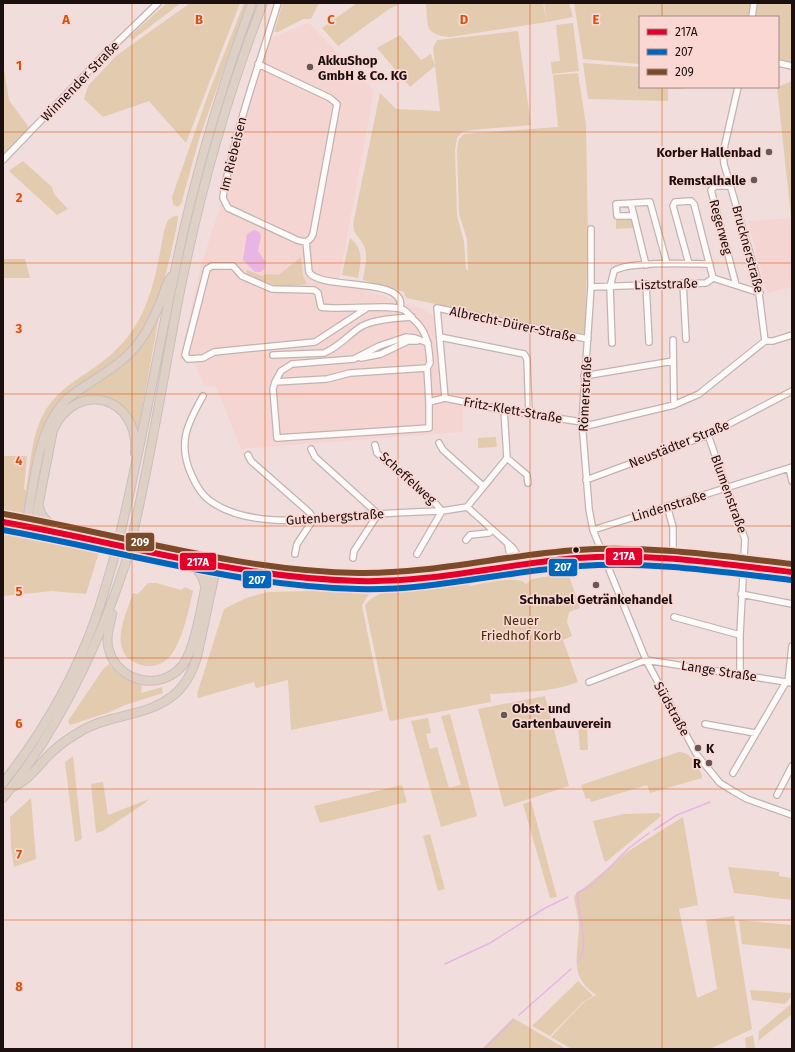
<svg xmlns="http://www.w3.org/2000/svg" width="795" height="1052" viewBox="0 0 795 1052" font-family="'Fira Sans',sans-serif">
  <rect width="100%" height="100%" fill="#f1dedc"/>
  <!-- built -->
  <path fill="#f5d5d2" d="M309 23 374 91 338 286H353L423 309 434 317 442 401 463 406V432L241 449 216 387 204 385 195 365 180 358 201 265 223 198 263 51 272 37 281 34 304 24Z
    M792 218V287L767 293 748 221Z"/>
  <!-- green -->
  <path fill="#e2cbae" d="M167 3H181L132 40 130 36Z
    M190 3H240L186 143 149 101 103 117 84 99 88 86 116 56Z
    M244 3H247L200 136 181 204 177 207 173 204 172 197 209 92Z
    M283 3H319L311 19H303L278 32H274Z
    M357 3H402L389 9 338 46 322 28Z
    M426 3H543L547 22 450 37C424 35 428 26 426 3Z
    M544 3H569L573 17 547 22Z
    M574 3H792V62L778 59V17H640V64L583 59Z
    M573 23 579 71 552 74 551 62 560 61 556 25Z
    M518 31 531 125 471 130 462 132 457 138 455 150 457 215 464 242 466 269 468 271 467 239 459 214 457 149 459 139 464 134 558 127 553 75 578 73 586 125 588 234 585 334 406 298 404 292 363 280C364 271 368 258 365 249 362 239 353 234 353 224L380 93 396 109 440 111 433 48 437 40Z
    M400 35 421 60 431 54 435 66 410 87 377 48Z
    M3 63 9 100 30 129 3 157Z
    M583 63 640 67V87H683V89L627 87 668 88V101L588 99Z
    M792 81V217H791L777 87Z
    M23 161 52 187 54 194 68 209 57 215 9 171Z
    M174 216H178L177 225C168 267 160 309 133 344 118 365 95 373 75 388 39 415 38 450 30 490L26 489C31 464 31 436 44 413 57 390 77 380 98 365 147 330 154 286 164 231L168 220Z
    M616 219H632L634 228 616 229Z
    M350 238C364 249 361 262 358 278L342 275Z
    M301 257 303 276 307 284 280 287 246 274 247 270 262 276 267 274 279 275Z
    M3 259H25L30 278H3Z
    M160 311 138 431C130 414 120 401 101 398 92 396 83 398 75 402 49 414 48 443 43 467 40 484 36 501 33 518H31C37 487 39 441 56 415 70 392 98 383 119 367 138 352 148 332 160 311Z
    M496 437 497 447 478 448V438Z
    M3 456H27L24 489 29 492C26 513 28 520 3 517Z
    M3 532 100 549 86 594 52 591 3 596Z
    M568 573 580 608 569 612 567 622 572 636 563 640 578 682C550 693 520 692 490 694L491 702 391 721 389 719 365 606C376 584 444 583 468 580L469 586C482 584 517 574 526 584L532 579Z
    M148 583H156L181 590 185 587 193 591C189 609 181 650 165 661 159 666 149 667 141 665 106 654 125 617 133 593L138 594Z
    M316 591 369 594 362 605 383 711 291 730 288 680 256 688 254 682 198 698 197 694 224 609 246 598 268 592Z
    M109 664 120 675 142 686 141 693 162 687 163 693 125 705 110 712 70 725 68 721 103 669Z
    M545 696 569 786 504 807 478 709Z
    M450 714 477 816 441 827 411 721 428 718 431 733 426 734 430 749 437 747 449 788 461 785 441 716Z
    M578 726H587L588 750H580Z
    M679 752C691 752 697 766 702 775V778L650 793 647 785 591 802 590 798 586 799 581 785Z
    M73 756 82 839 75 842 65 762Z
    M103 782 108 815 149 799 145 803 103 831 96 833 91 784Z
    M402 785 407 802 320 823 314 806Z
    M31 798 36 859 14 867 11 846 10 817Z
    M531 801 557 897 550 898 523 804Z
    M659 813 661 816 606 862 604 860 593 821 624 814Z
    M683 817 698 905 679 909 697 998 717 989 706 920 734 916 752 1029 710 1049H572L551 1037 583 1003 596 995C567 975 579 953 579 924 578 914 575 905 574 896L630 850Z
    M430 834 445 889 438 891 423 836Z
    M728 867 779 872V876L792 878V900L734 893Z
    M739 920 792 925V949L742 944Z
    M578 981 593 996 583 1002 550 1036 532 1026Z
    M750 990 792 993V996L785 1004 752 1000Z
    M792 1003V1014L758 1041 759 1031Z
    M513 1018 566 1049H482Z
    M753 1035 755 1049H746L745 1038Z"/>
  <!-- water -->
  <path fill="#e8b5e5" d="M254 230 259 232 261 236 258 251 265 261 264 269 260 272H255L243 260 247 234Z"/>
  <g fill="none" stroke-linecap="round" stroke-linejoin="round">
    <!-- stream -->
    <path stroke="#e8b5e5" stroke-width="1.5" d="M654 830 677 815 710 802
      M577 893 592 885 629 848 649 833
      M577 893C579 910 590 949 578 962
      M445 964 490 943 545 908 568 897
      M519 1015 571 969
      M484 1049 513 1021"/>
    <defs>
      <path id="minor" d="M752 17 754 3
        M778 63 792 66
        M258 64 330 98 337 104 313 234C310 242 305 243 297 240L228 208 223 198C224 184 229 170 232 156 240 123 250 90 261 57L278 3
        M738 87 723 153 724 164 757 278 765 341
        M3 160 103 56 158 3
        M730 186H715L711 190 736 285
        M631 204 646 265
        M634 216H617L616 204 650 202 667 264
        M591 229V287L582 422 589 509 593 530 646 660 697 755 720 783 733 791 747 799 792 815
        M306 242 309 272C320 291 408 276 400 308
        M689 264 673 206 675 202 691 201 694 204 713 278
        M713 278 760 293
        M683 283 686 339
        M646 284 649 342
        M591 287 706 283 713 278
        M367 308 315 342 214 352 203 358 188 359 185 355 207 269 212 266H233L242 276 272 289 314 290 318 293 321 307C340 311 391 303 404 310 408 312 410 316 413 319 427 331 429 345 430 363L427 368 429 402 445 398 504 410 582 422
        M440 337 524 354 527 359 529 414
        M673 340 674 405
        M612 343 610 287 614 271C629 261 689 264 710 264
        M273 355 324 353C339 347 349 334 362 326 376 319 397 318 412 317
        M361 358 381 354 408 341H417
        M427 368 350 373 327 379 275 382 273 389 277 438 429 428V402
        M584 376 673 361
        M275 382 281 371 292 364 354 359 379 346 406 337 415 338 428 343
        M203 396C187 424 177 444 192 476 196 485 201 494 209 500 248 530 318 519 363 515 389 513 416 512 442 511L467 507 507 458 504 410
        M445 398 437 308 588 339
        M582 427 674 405 699 394 765 341H773L792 335
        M708 435 745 539 740 635V674
        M439 443 443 450 483 486
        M375 445 377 453 434 502 442 511 417 554
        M311 449 315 457 378 514 354 551 353 558
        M248 455 251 461 310 513 313 520 297 544 295 554
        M507 458 527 475 528 483
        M789 468 792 481
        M586 480 708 435 792 391
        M667 506 673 527V559
        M467 507 513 548 518 556 519 564
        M3 522 64 533
        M593 530 792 467
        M81 536 164 554
        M466 540 470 535 489 533 492 530
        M508 545 512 566
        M179 557C260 574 341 586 425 579 485 573 543 559 604 556 667 554 729 565 792 572
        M741 594 792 604
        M674 617 740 635
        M589 682 646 660 792 683
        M788 682 792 646
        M705 724 755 733
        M733 773 786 682
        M777 795 792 766"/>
      <path id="highway" d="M39 506C42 527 66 530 83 537
        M26 526C34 486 37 421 72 395 96 377 122 366 140 341 149 329 155 315 161 301 165 292 165 283 172 276
        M122 526C145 428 162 328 184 229 202 152 225 77 252 3
        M34 527 53 430C77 378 140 397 135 453
        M134 529C151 455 163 380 177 306 197 203 225 100 263 3
        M162 553C178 560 201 564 204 583
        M112 614C110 626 105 638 109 650 118 682 160 692 182 666 196 649 205 587 210 563
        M3 783C41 735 74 678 95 620 102 601 107 581 113 562
        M12 787C29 781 40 763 53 751 62 743 72 736 83 730 110 714 145 717 171 697 184 688 192 673 197 657L217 564
        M3 798C59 729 97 649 125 565"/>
    </defs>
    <!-- minor casing -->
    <use href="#minor" stroke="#c2b3b1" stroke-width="8"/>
    <!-- highway casing -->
    <use href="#highway" stroke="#c8bfbe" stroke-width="10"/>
    <!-- minor -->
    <use href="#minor" stroke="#fdfafa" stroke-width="5.5"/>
    <!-- highway -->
    <use href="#highway" stroke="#dfd0c6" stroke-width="8"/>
    <defs>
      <path id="highway-bridge" d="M113 562 122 526
        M125 565 134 529"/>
    </defs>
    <!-- highway-bridge casing -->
    <use href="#highway-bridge" stroke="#c8bfbe" stroke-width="10" stroke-linecap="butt"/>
    <!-- highway-bridge -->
    <use href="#highway-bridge" stroke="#dfd0c6" stroke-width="8"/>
    <defs>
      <path id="bus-1" d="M3 522C121 543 238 578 358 581 432 583 504 564 577 558 649 552 721 564 792 572"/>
      <path id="bus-2" d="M3 530C121 551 237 586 358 589 433 591 505 571 580 566 651 561 721 572 791 580"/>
      <path id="bus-3" d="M4 514C122 535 239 571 359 573 432 574 504 555 577 550 649 545 721 556 792 564"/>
    </defs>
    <!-- bus-1 casing -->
    <use href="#bus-1" stroke="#fad7d3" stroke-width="9"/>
    <!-- bus-2 casing -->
    <use href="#bus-2" stroke="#fad7d3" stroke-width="9"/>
    <!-- bus-3 casing -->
    <use href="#bus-3" stroke="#fad7d3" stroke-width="9"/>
    <!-- bus-1 -->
    <use href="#bus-1" stroke="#e4002b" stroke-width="6"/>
    <!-- bus-2 -->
    <use href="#bus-2" stroke="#0065bd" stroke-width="6"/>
    <!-- bus-3 -->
    <use href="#bus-3" stroke="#7a4b2a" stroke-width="6"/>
  </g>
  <!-- grid -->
  <path fill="none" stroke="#d4520c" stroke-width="1" stroke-opacity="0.55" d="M132 3V1049M265 3V1049M398 3V1049M530 3V1049M662 3V17M662 87V1049M3 132H792M3 263H792M3 394H792M3 526H792M3 658H792M3 789H792M3 920H792"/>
  <!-- markers -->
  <g fill="#665857" stroke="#fad7d3" stroke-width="1.5">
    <circle cx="310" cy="67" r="4"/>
    <circle cx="769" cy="152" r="4"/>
    <circle cx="754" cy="180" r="4"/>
    <circle cx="596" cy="585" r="4"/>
    <circle cx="504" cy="715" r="4"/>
    <circle cx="698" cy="748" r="4"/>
    <circle cx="709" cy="763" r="4"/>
  </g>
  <circle fill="#1b100f" stroke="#fad7d3" stroke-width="1.5" cx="576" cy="550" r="3.5"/>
  <g text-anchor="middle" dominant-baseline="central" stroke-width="3.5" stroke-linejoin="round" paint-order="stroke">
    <!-- poi labels -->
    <g font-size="13" font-weight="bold" fill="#1b100f" stroke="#fad7d3" text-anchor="start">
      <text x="318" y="60">AkkuShop<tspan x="318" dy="15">GmbH &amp; Co. KG</tspan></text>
      <text x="761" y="152" text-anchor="end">Korber Hallenbad</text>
      <text x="746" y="180" text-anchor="end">Remstalhalle</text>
      <text x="596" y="599" text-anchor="middle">Schnabel Getränkehandel</text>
      <text x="512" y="708">Obst- und<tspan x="512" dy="15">Gartenbauverein</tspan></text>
      <text x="706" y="748">K</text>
      <text x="701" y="763" text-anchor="end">R</text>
    </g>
    <!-- street labels -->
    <g font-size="13" fill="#1b100f" stroke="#fad7d3">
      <text transform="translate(80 81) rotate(-46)">Winnender Straße</text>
      <text transform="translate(233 154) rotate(-76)">Im Riebeisen</text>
      <text transform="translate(721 227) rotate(75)">Regerweg</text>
      <text transform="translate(748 249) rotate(75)">Brucknerstraße</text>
      <text transform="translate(666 284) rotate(-2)">Lisztstraße</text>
      <text transform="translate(513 324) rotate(12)">Albrecht-Dürer-Straße</text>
      <text transform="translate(585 394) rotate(-87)">Römerstraße</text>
      <text transform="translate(513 410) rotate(10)">Fritz-Klett-Straße</text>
      <text transform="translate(679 444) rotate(-22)">Neustädter Straße</text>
      <text transform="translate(408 478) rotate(42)">Scheffelweg</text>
      <text transform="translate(729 494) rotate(70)">Blumenstraße</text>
      <text transform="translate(669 506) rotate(-17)">Lindenstraße</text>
      <text transform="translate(335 517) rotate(-4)">Gutenbergstraße</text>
      <text transform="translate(719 671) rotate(9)">Lange Straße</text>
      <text transform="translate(672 709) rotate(61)">Südstraße</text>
    </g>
    <!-- park labels -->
    <g font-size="13" fill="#423108" stroke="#fad7d3">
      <text x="521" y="620">Neuer<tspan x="521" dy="15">Friedhof Korb</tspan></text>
    </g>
  </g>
  <g font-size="13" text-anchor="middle" font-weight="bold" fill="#d4520c" stroke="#fad7d3" stroke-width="3.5" stroke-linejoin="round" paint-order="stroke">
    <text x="66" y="24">A</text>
    <text x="199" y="24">B</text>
    <text x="331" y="24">C</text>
    <text x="464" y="24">D</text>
    <text x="596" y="24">E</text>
    <text x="19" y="70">1</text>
    <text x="19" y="202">2</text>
    <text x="19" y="333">3</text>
    <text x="19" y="465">4</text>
    <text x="19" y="596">5</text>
    <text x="19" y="728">6</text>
    <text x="19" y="859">7</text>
    <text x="19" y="991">8</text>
  </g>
  <g stroke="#fad7d3" stroke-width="1.5">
    <rect x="125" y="532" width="30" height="20" rx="4" fill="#7a4b2a"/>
    <rect x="605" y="547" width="38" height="19" rx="4" fill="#e4002b"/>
    <rect x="179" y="552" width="38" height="19" rx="4" fill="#e4002b"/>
    <rect x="548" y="558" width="30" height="19" rx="4" fill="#0065bd"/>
    <rect x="242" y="570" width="30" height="19" rx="4" fill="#0065bd"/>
  </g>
  <g font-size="11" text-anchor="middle" font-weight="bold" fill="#fff">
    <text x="140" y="546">209</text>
    <text x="624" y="560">217A</text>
    <text x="198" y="566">217A</text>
    <text x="563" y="571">207</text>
    <text x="257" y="584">207</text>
  </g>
  <!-- border -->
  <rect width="795" height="1052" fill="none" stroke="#1b100f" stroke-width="8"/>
  <!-- legend -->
  <rect x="639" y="16" width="140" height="72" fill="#fad7d3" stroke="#a18785"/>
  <rect x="647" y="29" width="20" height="6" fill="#e4002b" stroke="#a18785"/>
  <text x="675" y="36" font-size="12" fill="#1b100f">217A</text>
  <rect x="647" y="49" width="20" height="6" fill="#0065bd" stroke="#a18785"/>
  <text x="675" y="56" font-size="12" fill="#1b100f">207</text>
  <rect x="647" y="69" width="20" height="6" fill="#7a4b2a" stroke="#a18785"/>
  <text x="675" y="76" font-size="12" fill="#1b100f">209</text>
</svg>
